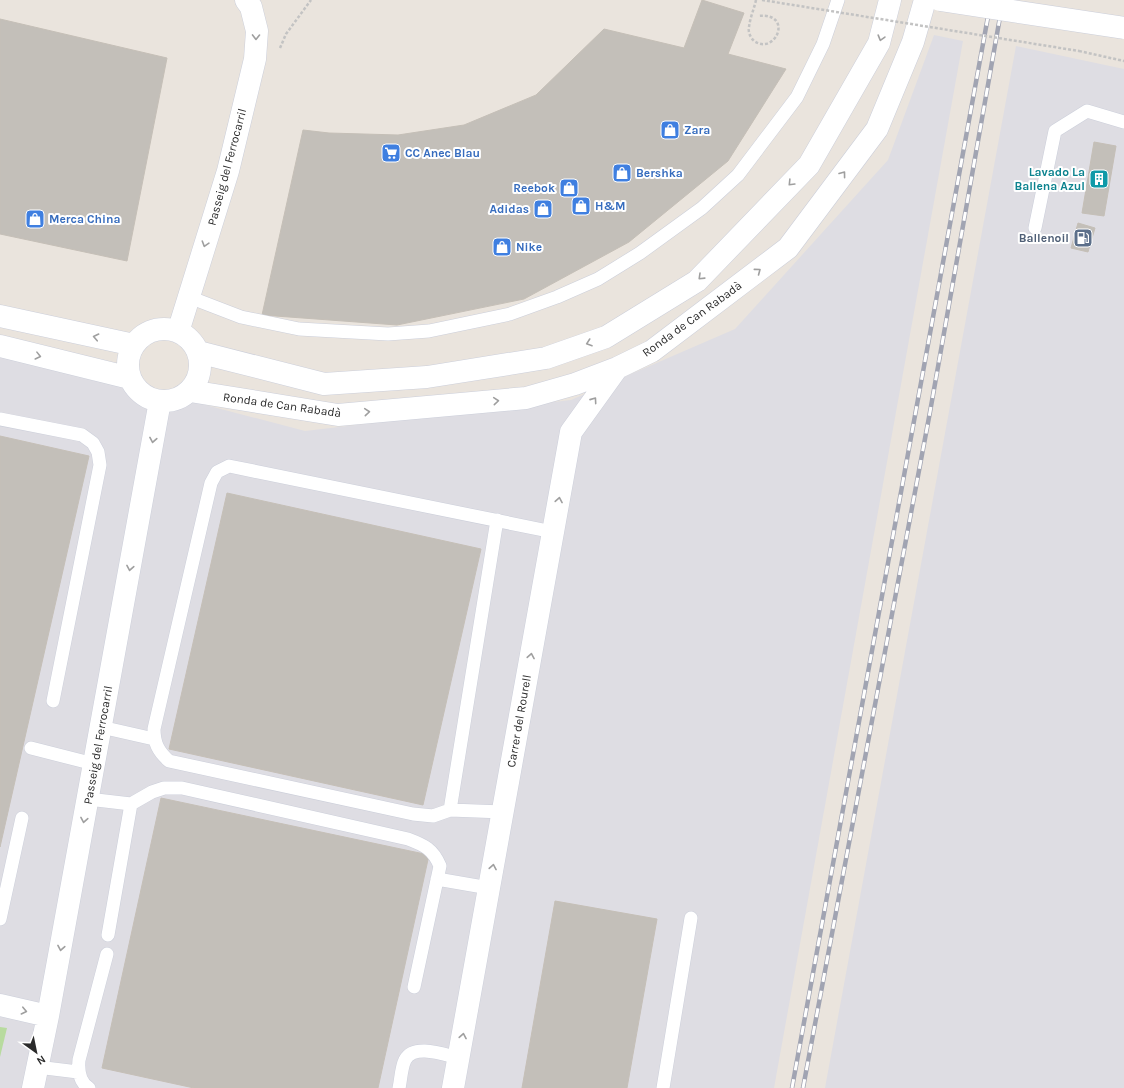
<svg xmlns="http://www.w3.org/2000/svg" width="1124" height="1088" viewBox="0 0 1124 1088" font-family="Karla,sans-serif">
  <rect width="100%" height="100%" fill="#eae4dd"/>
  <!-- industrial -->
  <path fill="#dedde3" d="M934 35 963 41 774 1088H0V351L305 431 571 400 735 329 888 160Z
    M1016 46 1124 69V1088H825Z"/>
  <!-- green -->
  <path fill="#b8db9f" d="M0 1027 7 1028 0 1057Z"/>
  <!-- building -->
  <path fill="#c3bfb9" stroke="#c5bfb7" d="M702 0 744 13 728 54 786 69 728 161 629 242 524 299 397 325 262 315 303 130 329 133 398 135 464 125 536 95 604 29 684 48Z
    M0 19 167 58 127 261 0 234Z
    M1094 142 1116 146 1104 216 1082 213Z
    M1078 223 1095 228 1088 252 1071 248Z
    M0 436 89 456 0 847Z
    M227 493 481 549 423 805 169 749Z
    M161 798 429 855 378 1088H194L102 1068Z
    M555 901 657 919 627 1088H522Z"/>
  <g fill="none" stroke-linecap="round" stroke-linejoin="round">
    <defs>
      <path id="service" d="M1035 228 1055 131 1087 111 1124 122
        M189 297 241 317 299 329 388 334 429 331 510 314 557 297 598 279 640 253 702 208 738 175 797 97 823 44 838 0
        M0 419 82 435 93 443 98 452 100 465 53 701
        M101 727 154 739
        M31 748 94 764
        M88 799 131 804 152 792 164 788H182L408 839C424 845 433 849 440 866L414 987
        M450 810 497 520
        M503 812 450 810 433 816 413 814 169 761C158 751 154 743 154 729L211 483 217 472 229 466 553 532
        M437 879 489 888
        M0 919 22 818
        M108 935 131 804
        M37 1067 78 1072
        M89 1088C79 1082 78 1071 79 1060L107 954
        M399 1088C401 1080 401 1068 405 1060 414 1043 445 1055 459 1058
        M663 1088 691 918"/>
      <path id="minor" d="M0 316 134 345
        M128 365a36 36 0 1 1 72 0a36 36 0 1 1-72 0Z
        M178 332 228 171 255 59 257 31 251 7 246 0
        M0 346 130 378
        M198 352 324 384 427 377 546 358 606 337 697 281 809 165 879 43 890 0
        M190 391 338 415 526 398 575 384 617 368 652 351 788 248 877 129 913 42 925 0
        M0 1005 48 1016
        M33 1088 48 1016 160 401
        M453 1088 571 432 617 368"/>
    </defs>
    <!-- service casing -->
    <use href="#service" stroke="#cccfda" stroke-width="14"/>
    <!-- minor casing -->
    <use href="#minor" stroke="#cccfda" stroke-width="23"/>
    <!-- path -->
    <path stroke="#c3c3c3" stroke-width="2.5" stroke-dasharray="3 2" stroke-linecap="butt" d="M756 0C754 9 750 18 749 27 748 32 750 37 754 41 776 56 794 12 758 16
      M280 48 286 34 311 0
      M1079 51 1124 61"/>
    <!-- service -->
    <use href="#service" stroke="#fff" stroke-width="13"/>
    <!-- minor -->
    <use href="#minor" stroke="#fff" stroke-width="22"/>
    <defs>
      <path id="rail" d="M792 1088 991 0
        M803 1088 930 412 1003 0"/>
    </defs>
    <!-- rail casing -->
    <use href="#rail" stroke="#a1a4b2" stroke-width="4.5"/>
    <!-- rail -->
    <use href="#rail" stroke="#fff" stroke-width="3" stroke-dasharray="9" stroke-linecap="butt"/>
    <defs>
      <path id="tertiary-bridge" d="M940 0 1124 28"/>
    </defs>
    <!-- tertiary-bridge casing -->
    <use href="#tertiary-bridge" stroke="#cccfda" stroke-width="23" stroke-linecap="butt"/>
    <!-- path-bridge -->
    <path stroke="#c3c3c3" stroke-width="2.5" stroke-dasharray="3 2" stroke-linecap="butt" d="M762 0 1079 51"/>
    <!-- tertiary-bridge -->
    <use href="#tertiary-bridge" stroke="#fff" stroke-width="22"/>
  </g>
  <!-- one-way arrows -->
  <defs><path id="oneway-chevron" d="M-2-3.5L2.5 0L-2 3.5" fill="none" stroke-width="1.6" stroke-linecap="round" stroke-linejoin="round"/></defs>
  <g stroke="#9f9f9f">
    <use href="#oneway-chevron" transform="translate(256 37) rotate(91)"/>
    <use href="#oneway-chevron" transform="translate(881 38) rotate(106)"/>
    <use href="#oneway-chevron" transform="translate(843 174) rotate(-53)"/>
    <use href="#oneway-chevron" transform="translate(791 183) rotate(134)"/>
    <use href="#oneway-chevron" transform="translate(205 244) rotate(107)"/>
    <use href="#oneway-chevron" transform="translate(758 271) rotate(-37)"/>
    <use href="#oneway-chevron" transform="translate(701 277) rotate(136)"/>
    <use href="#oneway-chevron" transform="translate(96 337) rotate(-168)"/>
    <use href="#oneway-chevron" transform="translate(589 343) rotate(161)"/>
    <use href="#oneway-chevron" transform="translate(38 356) rotate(14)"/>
    <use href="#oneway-chevron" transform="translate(594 400) rotate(-55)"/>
    <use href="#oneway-chevron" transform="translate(496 401) rotate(-5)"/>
    <use href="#oneway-chevron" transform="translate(367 412) rotate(-5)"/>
    <use href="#oneway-chevron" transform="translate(153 440) rotate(100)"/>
    <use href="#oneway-chevron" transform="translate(559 500) rotate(-80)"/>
    <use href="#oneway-chevron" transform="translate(130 568) rotate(100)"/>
    <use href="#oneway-chevron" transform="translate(531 656) rotate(-80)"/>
    <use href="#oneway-chevron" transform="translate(84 820) rotate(100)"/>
    <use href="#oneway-chevron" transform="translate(493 867) rotate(-80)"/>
    <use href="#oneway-chevron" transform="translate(61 948) rotate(100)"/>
    <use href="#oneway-chevron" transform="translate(24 1011) rotate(13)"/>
    <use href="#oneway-chevron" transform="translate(463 1036) rotate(-80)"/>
  </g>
  <!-- icons -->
  <defs>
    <symbol id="shop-square" viewBox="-11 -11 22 22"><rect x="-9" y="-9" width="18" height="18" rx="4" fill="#3f7fe0" stroke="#fff"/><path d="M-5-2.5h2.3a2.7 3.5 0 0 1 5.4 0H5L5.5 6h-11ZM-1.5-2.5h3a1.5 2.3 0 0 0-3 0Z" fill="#fff"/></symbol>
    <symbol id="supermarket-square" viewBox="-11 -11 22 22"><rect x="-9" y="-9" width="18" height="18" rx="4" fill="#3f7fe0" stroke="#fff"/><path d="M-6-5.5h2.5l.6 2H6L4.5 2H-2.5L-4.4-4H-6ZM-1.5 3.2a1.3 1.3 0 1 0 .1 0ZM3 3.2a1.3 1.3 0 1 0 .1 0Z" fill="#fff"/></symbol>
    <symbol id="building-square" viewBox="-11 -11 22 22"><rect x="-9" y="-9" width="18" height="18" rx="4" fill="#0f9aa8" stroke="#fff"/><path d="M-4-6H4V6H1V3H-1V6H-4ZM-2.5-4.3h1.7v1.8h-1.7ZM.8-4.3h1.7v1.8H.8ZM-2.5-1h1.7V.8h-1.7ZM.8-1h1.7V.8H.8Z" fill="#fff"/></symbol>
    <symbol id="fuel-square" viewBox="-11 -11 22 22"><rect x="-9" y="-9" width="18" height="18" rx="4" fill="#5c6f8a" stroke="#fff"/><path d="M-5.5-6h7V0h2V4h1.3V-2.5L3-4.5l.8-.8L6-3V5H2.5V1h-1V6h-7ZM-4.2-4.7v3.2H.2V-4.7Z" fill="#fff"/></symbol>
  </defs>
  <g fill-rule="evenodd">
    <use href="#shop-square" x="659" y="119" width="22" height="22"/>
    <use href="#supermarket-square" x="380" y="142" width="22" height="22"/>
    <use href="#shop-square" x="611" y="162" width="22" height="22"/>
    <use href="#building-square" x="1088" y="168" width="22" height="22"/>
    <use href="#shop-square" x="558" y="177" width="22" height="22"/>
    <use href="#shop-square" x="570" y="195" width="22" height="22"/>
    <use href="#shop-square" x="532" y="198" width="22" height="22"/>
    <use href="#shop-square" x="24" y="208" width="22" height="22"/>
    <use href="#fuel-square" x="1072" y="227" width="22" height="22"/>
    <use href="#shop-square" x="491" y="236" width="22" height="22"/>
  </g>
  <g text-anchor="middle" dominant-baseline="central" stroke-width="4" stroke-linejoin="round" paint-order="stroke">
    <!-- shop labels -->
    <g font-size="12" font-weight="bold" fill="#366cbe" stroke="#fff" text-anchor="start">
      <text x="684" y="130">Zara</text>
      <text x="405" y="153">CC Anec Blau</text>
      <text x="636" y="173">Bershka</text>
      <text x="555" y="188" text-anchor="end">Reebok</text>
      <text x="595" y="206">H&amp;M</text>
      <text x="529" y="209" text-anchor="end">Adidas</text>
      <text x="49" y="219">Merca China</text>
      <text x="516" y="247">Nike</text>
    </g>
    <!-- street labels -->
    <g font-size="12" fill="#2a2a2a" stroke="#fff">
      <text transform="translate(227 167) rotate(-75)">Passeig del Ferrocarril</text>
      <text transform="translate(692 319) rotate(-36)">Ronda de Can Rabadà</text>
      <text transform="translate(282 405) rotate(8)">Ronda de Can Rabadà</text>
      <text transform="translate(519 721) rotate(-80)">Carrer del Rourell</text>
      <text transform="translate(98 745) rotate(-80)">Passeig del Ferrocarril</text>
    </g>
    <!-- culture labels -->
    <g font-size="12" font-weight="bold" fill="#0d838f" stroke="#fff" text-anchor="end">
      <text x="1085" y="172">Lavado La<tspan x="1085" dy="14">Ballena Azul</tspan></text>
    </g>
    <!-- service labels -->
    <g font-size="12" font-weight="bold" fill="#4e5e75" stroke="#fff" text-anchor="end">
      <text x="1069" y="238">Ballenoil</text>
    </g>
  </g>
  <!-- north arrow -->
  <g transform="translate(36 1052) rotate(147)" stroke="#ffffff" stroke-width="3" paint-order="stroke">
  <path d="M0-3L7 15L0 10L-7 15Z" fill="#2a2a2a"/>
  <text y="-6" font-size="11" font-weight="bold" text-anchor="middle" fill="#2a2a2a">N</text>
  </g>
</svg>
